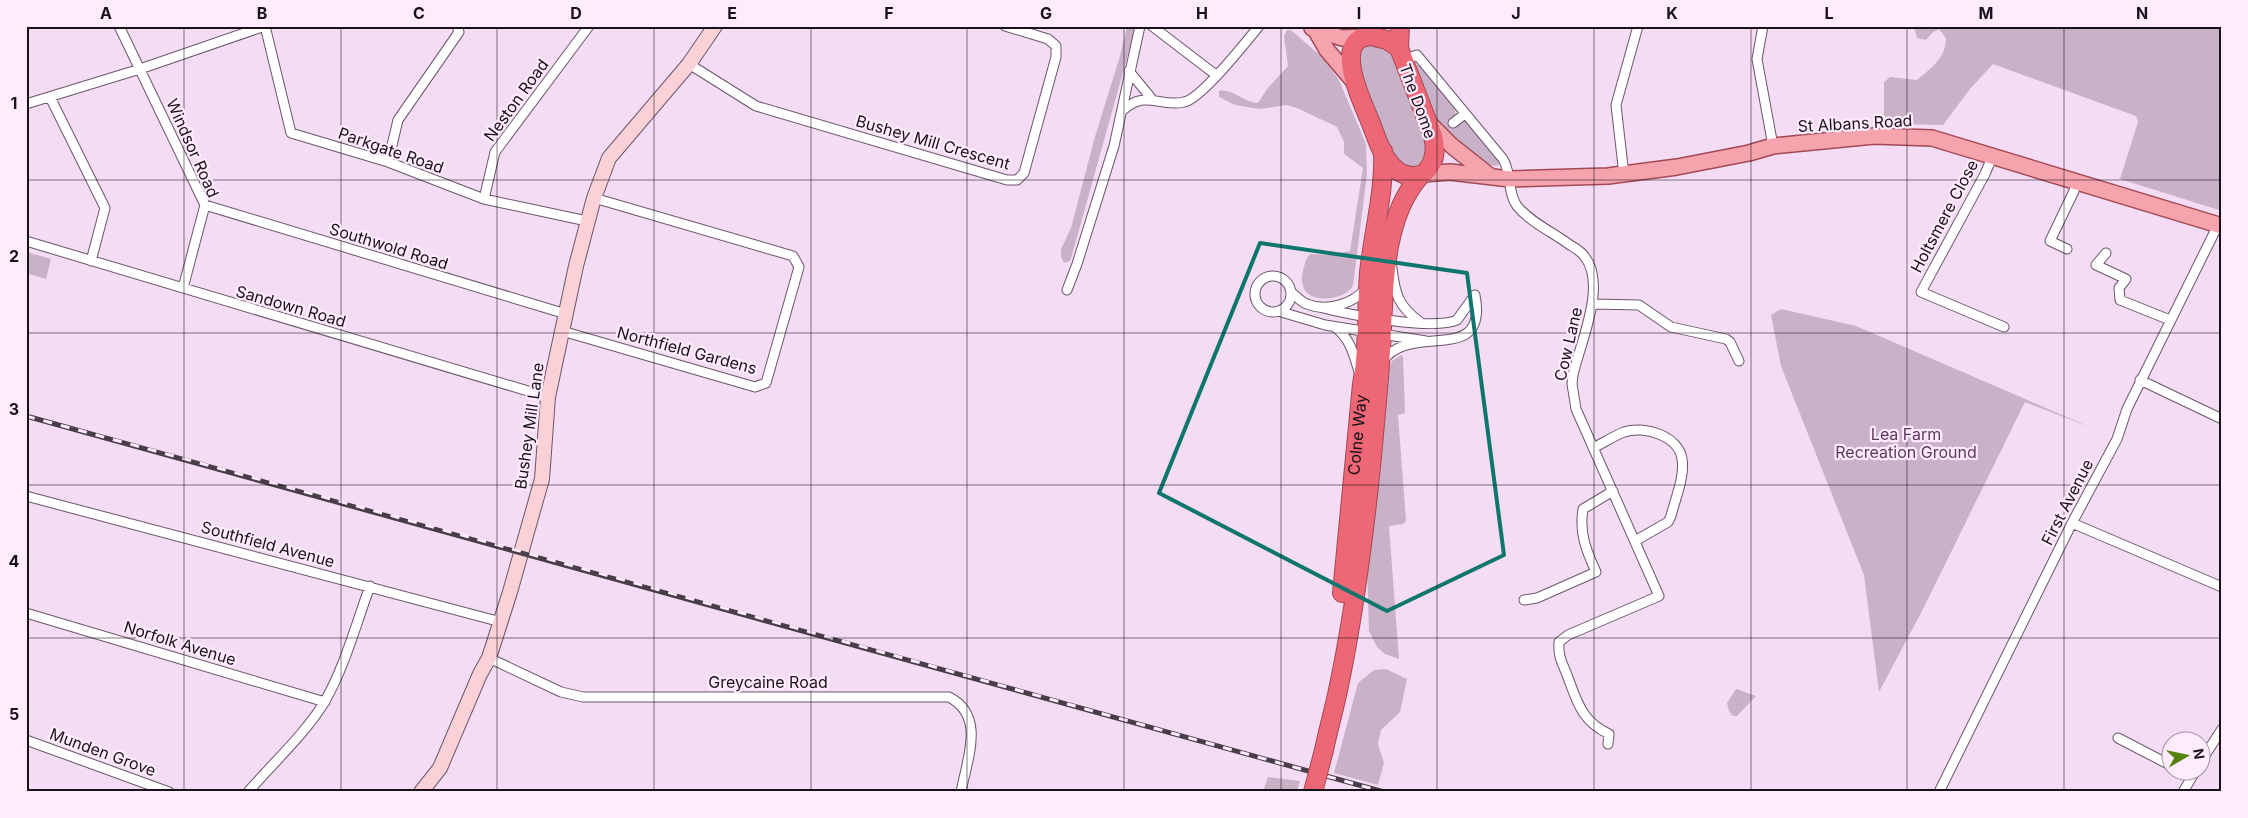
<svg xmlns="http://www.w3.org/2000/svg" width="2248" height="818" viewBox="0 0 2248 818" font-family="Inter,sans-serif">
  <rect width="100%" height="100%" fill="#f4dcf4"/>
  <!-- green -->
  <path fill="#c9b2c8" d="M1127 26H1135L1134 33 1072 255 1070 261 1064 263 1061 257V249L1071 228 1094 140 1120 56Z
    M1914 26H2222V211L2120 179 2138 122 2136 116 1993 64 1970 89 1943 125 1891 124 1884 115V82L1890 77 1917 80C1931 68 1946 58 1946 38L1939 29 1932 33 1926 40 1917 38Z
    M1287 30H1291L1323 58 1339 80 1366 144 1367 174 1353 286C1343 303 1294 307 1303 271 1305 264 1305 258 1311 254L1329 255 1350 251 1363 168 1344 154V142L1337 127 1297 108 1287 105 1259 109 1235 105 1219 97V91C1233 88 1244 103 1258 103L1267 89 1288 66 1284 36Z
    M1372 44 1385 46 1391 52 1429 144 1427 157C1416 169 1410 168 1396 161L1356 69C1357 56 1359 48 1372 44Z
    M1417 65H1421L1456 109 1455 115 1447 121 1453 128 1461 122 1469 123 1499 159V165L1494 166 1482 161 1444 132 1434 116 1414 67Z
    M27 252 51 259 46 279 26 273Z
    M1781 309 1856 326 2090 427 2025 402 1923 609 1879 692 1864 575 1781 366 1771 315Z
    M1401 355 1403 357 1405 413 1398 415 1406 521 1403 524 1389 526 1399 659 1385 654 1377 647 1369 631 1367 565 1387 372 1392 361Z
    M1386 669 1407 679 1400 712 1381 730 1378 744 1384 763 1378 785 1334 773 1358 683 1374 670Z
    M1736 689 1756 696 1737 716H1733L1729 711 1727 703Z
    M1268 777 1300 781 1297 792H1263Z"/>
  <g fill="none" stroke-linecap="round" stroke-linejoin="round">
    <defs>
      <path id="street" d="M119 26 205 205 183 288
        M265 26 291 133 388 162 484 199 587 221
        M1152 26 1216 75
        M1763 26 1757 59 1773 146
        M1403 60 1417 55 1503 159C1512 174 1507 192 1517 206 1530 222 1554 233 1570 245 1575 248 1581 251 1585 257 1607 286 1580 343 1573 375L1572 384 1576 409 1659 596 1568 635 1559 642C1558 657 1562 662 1567 675 1577 701 1581 721 1609 734L1608 744
        M689 64 756 106 1007 180H1017L1024 173 1056 57V46L1048 39 1005 26
        M1129 71 1152 99
        M50 97 105 208 91 261
        M26 104 140 69 265 26
        M1123 110C1147 89 1159 108 1184 102 1201 99 1246 42 1259 26
        M1453 123 1465 114
        M1993 155 1985 174 1921 292 2004 327
        M388 162 398 120 459 32 457 26
        M1624 175 1616 105 1638 26
        M484 199 495 152 589 26
        M205 205 566 314
        M26 241 548 397
        M2067 249 2050 241 2074 191 2076 181
        M2106 253 2096 265 2126 279 2119 288 2120 300 2170 320
        M1392 268C1395 294 1398 306 1420 322
        M1255 294a18 18 0 1 1 36 0a18 18 0 1 1-36 0Z
        M1067 290 1077 264 1114 146 1140 26
        M1291 292C1296 296 1301 302 1307 304 1326 312 1354 304 1366 288
        M1593 304 1639 305 1671 327 1726 339 1730 342 1739 361
        M1319 307C1346 314 1432 331 1457 320L1475 295
        M1278 311 1325 325 1426 341
        M1335 327C1350 338 1354 355 1359 372
        M562 331 755 387 766 383 799 267 793 256 594 198
        M1382 362C1409 320 1489 368 1475 295
        M2140 380 2222 419
        M1593 448C1603 443 1614 436 1624 432 1644 425 1679 436 1682 459 1685 477 1675 499 1671 516L1668 522 1635 541
        M26 496 501 622
        M2072 523 2222 587
        M1524 600 1537 598 1596 572C1586 550 1579 533 1583 509L1613 491
        M26 613 325 702
        M489 658 561 692 583 697H949C986 716 967 759 961 792
        M2118 738 2170 765
        M26 740 169 792
        M2200 763 2222 729
        M2181 770 2192 776
        M248 792C272 764 307 732 325 701 345 666 356 624 370 586
        M1939 792 2072 523 2117 439 2127 409 2218 225
        M2183 792 2196 770"/>
      <path id="secondary" d="M421 792 440 768 480 674 489 658 510 592 542 479 548 397 576 266 594 198 609 158 689 64 715 26"/>
      <path id="primary" d="M1312 28 1342 38 1364 37
        M1316 31 1327 50 1355 83
        M1427 121 1452 146 1490 176
        M1423 174 1450 172 1510 179 1608 176 1677 167 1749 153 1773 146 1874 136 1932 138 2222 226"/>
      <g id="highway">
        <path d="M1371 36 1387 40 1399 48 1433 136C1436 148 1436 159 1428 169 1419 181 1401 176 1392 166 1381 154 1376 136 1370 121 1363 103 1330 38 1371 36Z"/>
        <path d="M1399 48 1400 26"/>
        <path id="s1" d="M1342 593 1362 384C1369 347 1366 310 1369 273 1373 233 1385 191 1383 151"/>
        <path d="M1324 750C1328 731 1333 713 1337 695 1350 635 1359 572 1366 512 1372 463 1376 414 1380 365 1385 305 1378 223 1420 176"/>
      </g>
    </defs>
    <!-- street casing -->
    <use href="#street" stroke="#6b566a" stroke-width="11"/>
    <!-- secondary casing -->
    <use href="#secondary" stroke="#6b566a" stroke-width="16"/>
    <!-- primary casing -->
    <use href="#primary" stroke="#a34955" stroke-width="18"/>
    <!-- highway casing -->
    <use href="#highway" stroke="#a34955" stroke-width="20"/>
    <!-- street -->
    <use href="#street" stroke="#fff" stroke-width="9"/>
    <!-- secondary -->
    <use href="#secondary" stroke="#fad1d6" stroke-width="14"/>
    <!-- primary -->
    <use href="#primary" stroke="#f5a4ad" stroke-width="15"/>
    <!-- highway -->
    <use href="#highway" stroke="#ee6776" stroke-width="18"/>
    <defs>
      <path id="rail" d="M26 416C480 538 932 667 1384 792"/>
    </defs>
    <!-- rail casing -->
    <use href="#rail" stroke="#483d48" stroke-width="5"/>
    <!-- rail -->
    <use href="#rail" stroke="#ffebfe" stroke-width="3" stroke-dasharray="9" stroke-linecap="butt"/>
    <defs>
      <path id="highway-bridge" d="M1313 792 1324 750"/>
    </defs>
    <!-- highway-bridge casing -->
    <use href="#highway-bridge" stroke="#a34955" stroke-width="20" stroke-linecap="butt"/>
    <!-- highway-bridge -->
    <use href="#highway-bridge" stroke="#ee6776" stroke-width="18"/>
  </g>
  <!-- marked area -->
  <path fill="none" stroke="#0f766e" stroke-width="4" stroke-linejoin="round" d="M1260 243 1467 273 1504 555 1387 611 1159 493Z"/>
  <!-- grid -->
  <path fill="none" stroke="#191119" stroke-width="1" stroke-opacity="0.55" d="M184 26V792M341 26V792M497 26V792M654 26V792M811 26V792M967 26V792M1124 26V792M1281 26V792M1437 26V792M1594 26V792M1751 26V792M1907 26V792M2064 26V792M26 180H2222M26 333H2222M26 485H2222M26 638H2222"/>
  <g text-anchor="middle" dominant-baseline="central" stroke-width="4.5" stroke-linejoin="round" paint-order="stroke">
    <!-- street labels -->
    <g font-size="16" fill="#191119" stroke="#ffebfe">
      <text transform="translate(516 100) rotate(-54)">Neston Road</text>
      <text transform="translate(1418 101) rotate(70)">The Dome</text>
      <text transform="translate(1855 123) rotate(-3)">St Albans Road</text>
      <text transform="translate(933 142) rotate(16)">Bushey Mill Crescent</text>
      <text transform="translate(193 148) rotate(66)">Windsor Road</text>
      <text transform="translate(391 150) rotate(19)">Parkgate Road</text>
      <text transform="translate(1944 216) rotate(-62)">Holtsmere Close</text>
      <text transform="translate(389 246) rotate(17)">Southwold Road</text>
      <text transform="translate(291 306) rotate(16)">Sandown Road</text>
      <text transform="translate(1568 344) rotate(-77)">Cow Lane</text>
      <text transform="translate(687 350) rotate(15)">Northfield Gardens</text>
      <text transform="translate(529 426) rotate(-82)">Bushey Mill Lane</text>
      <text stroke="none"><textPath href="#s1" startOffset="159">Colne Way</textPath></text>
      <text transform="translate(2067 502) rotate(-63)">First Avenue</text>
      <text transform="translate(268 544) rotate(15)">Southfield Avenue</text>
      <text transform="translate(180 643) rotate(17)">Norfolk Avenue</text>
      <text x="768" y="682">Greycaine Road</text>
      <text transform="translate(103 752) rotate(20)">Munden Grove</text>
    </g>
    <!-- park labels -->
    <g font-size="16" fill="#5e395e" stroke="#ffebfe">
      <text x="1906" y="434">Lea Farm<tspan x="1906" dy="18">Recreation Ground</tspan></text>
    </g>
  </g>
  <!-- border -->
  <rect width="2248" height="818" fill="none" stroke="#ffebfe" stroke-width="55"/>
  <!-- north arrow -->
  <g transform="translate(2186 756) rotate(81)"><circle r="24" fill="#ffebfe" stroke="#a394a2"/>
  <path d="M0-4L9 19L0 12L-9 19Z" fill="#55820e"/>
  <text y="-8" font-size="14" font-weight="bold" text-anchor="middle" fill="#191119">N</text>
  </g>
  <rect x="28" y="28" width="2192" height="762" fill="none" stroke="#191119" stroke-width="2"/>
  <g font-size="16" text-anchor="middle" font-weight="bold" fill="#191119">
    <text x="106" y="19">A</text>
    <text x="262" y="19">B</text>
    <text x="419" y="19">C</text>
    <text x="576" y="19">D</text>
    <text x="732" y="19">E</text>
    <text x="889" y="19">F</text>
    <text x="1046" y="19">G</text>
    <text x="1202" y="19">H</text>
    <text x="1359" y="19">I</text>
    <text x="1516" y="19">J</text>
    <text x="1672" y="19">K</text>
    <text x="1829" y="19">L</text>
    <text x="1986" y="19">M</text>
    <text x="2142" y="19">N</text>
    <text x="14" y="109">1</text>
    <text x="14" y="262">2</text>
    <text x="14" y="415">3</text>
    <text x="14" y="567">4</text>
    <text x="14" y="720">5</text>
  </g>
</svg>
